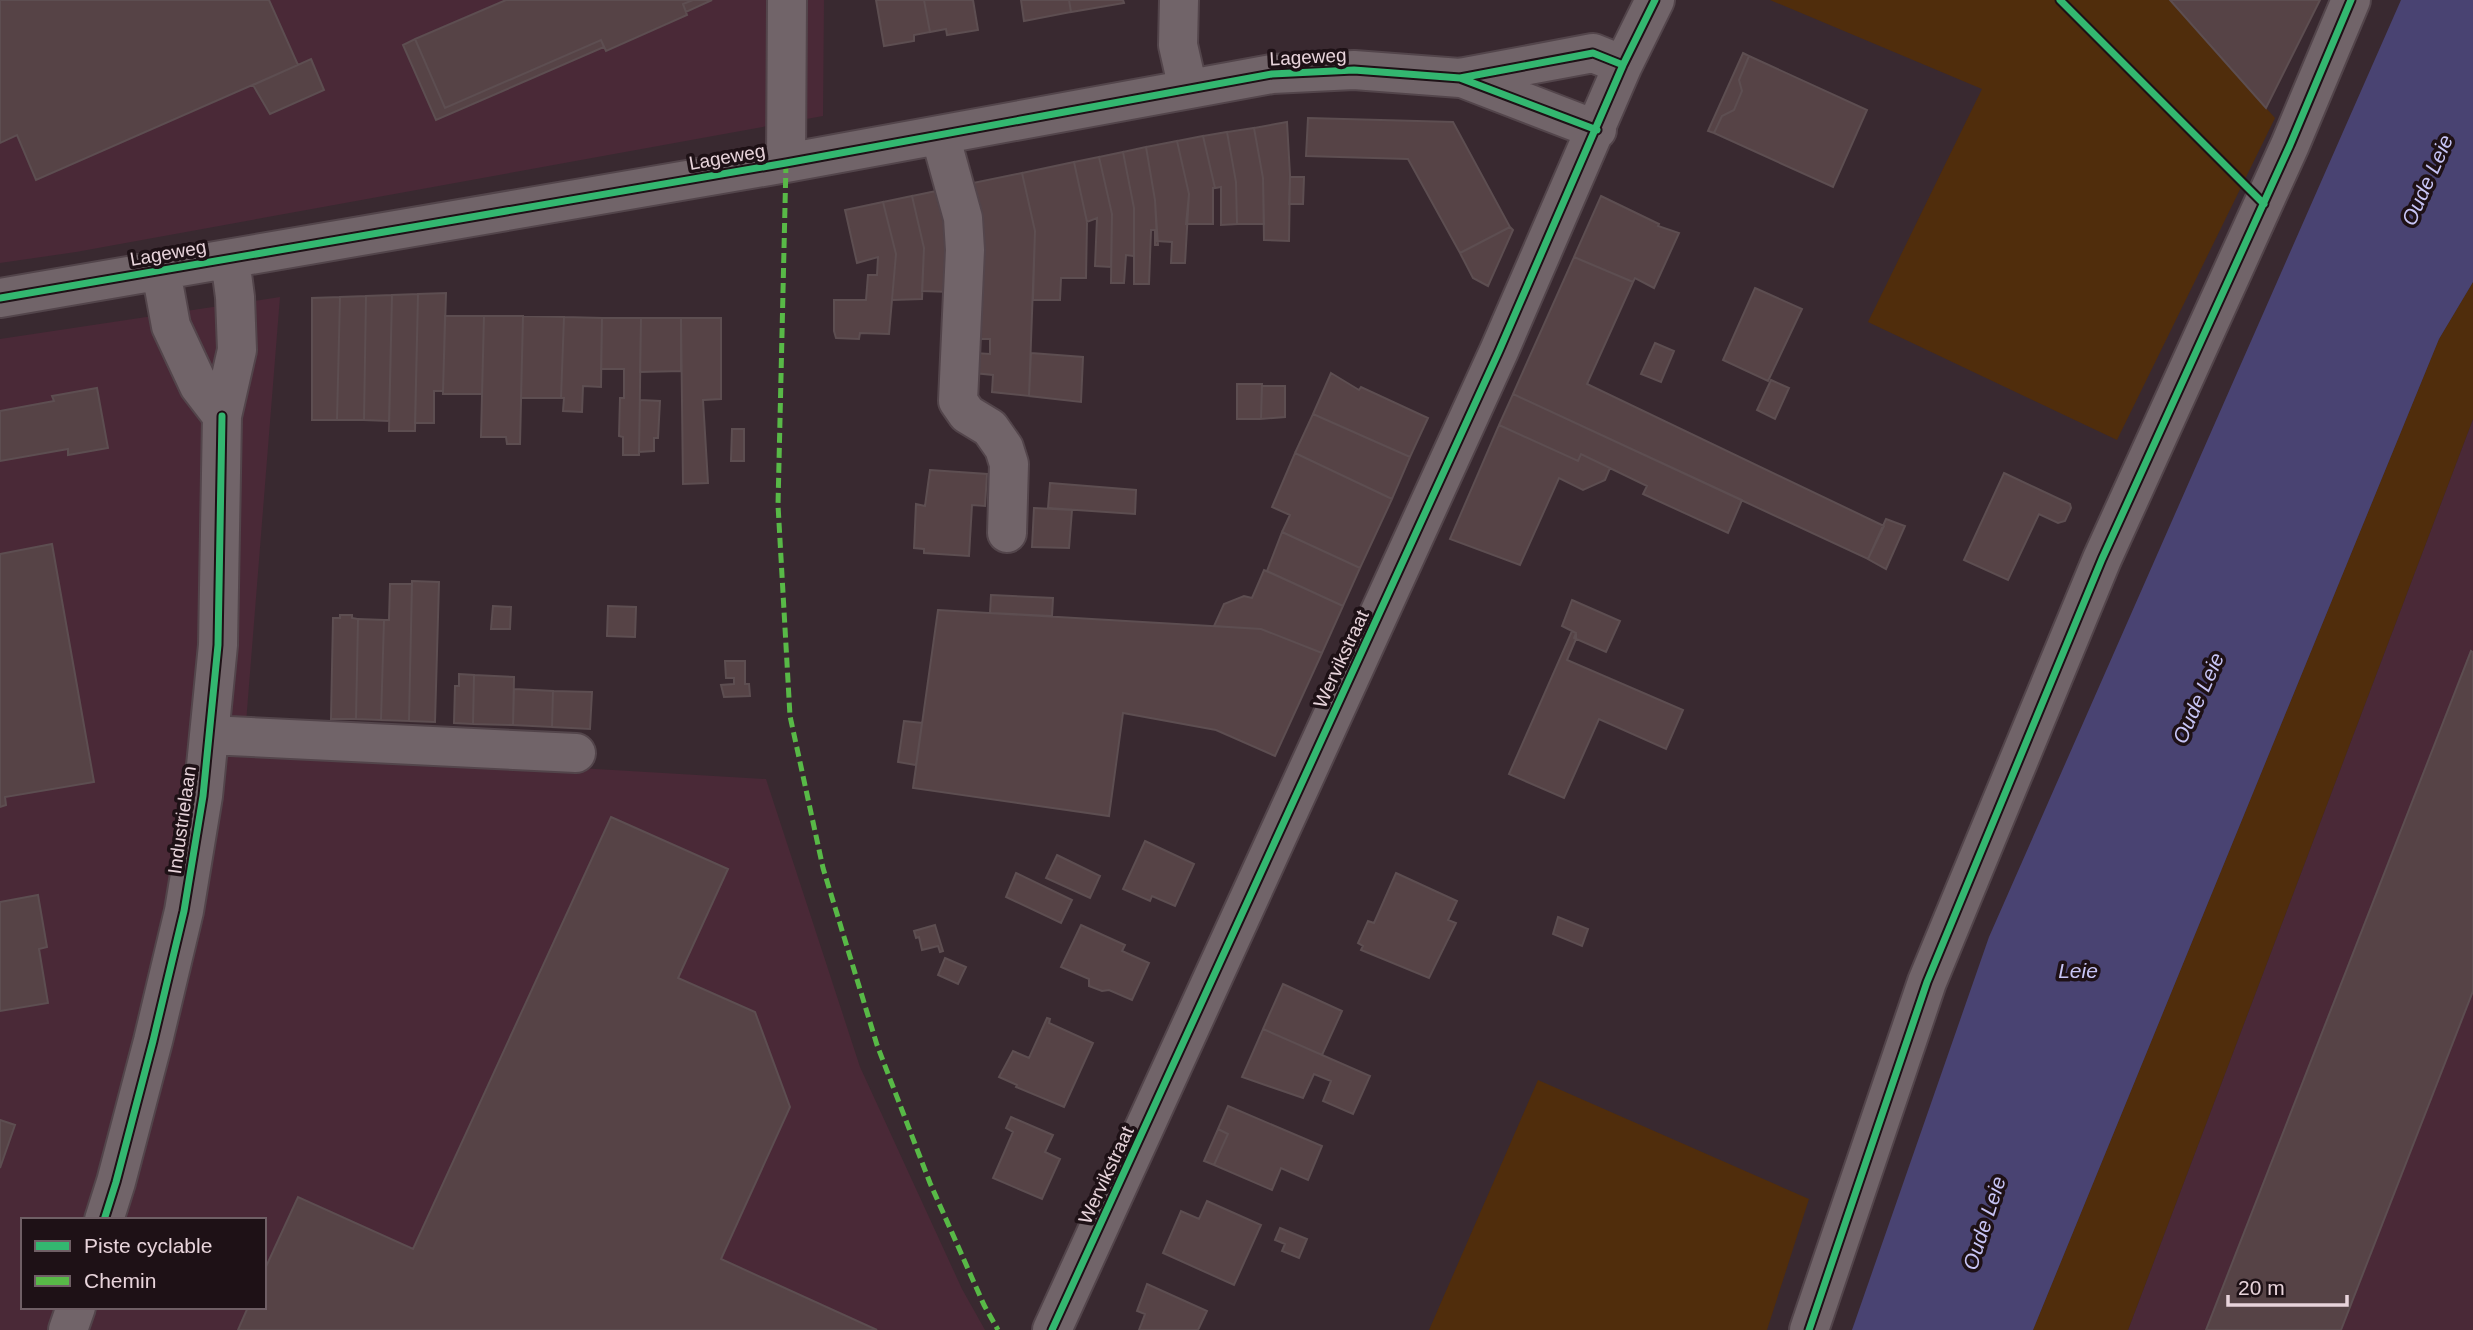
<svg xmlns="http://www.w3.org/2000/svg" width="2473" height="1330" viewBox="0 0 2473 1330" font-family="Helvetica,sans-serif">
  <rect width="100%" height="100%" fill="#392930"/>
  <!-- built -->
  <path fill="#4a2937" fill-rule="evenodd" d="M0 0H824L823 116 76 252 0 263Z
    M280 297 244 748 766 779 860 1067 962 1289 985 1330H0V339ZM23 1220H264V1307H23Z
    M2473 419V1330H2128Z"/>
  <!-- green -->
  <path fill="#502d0c" d="M1770 0H2170L2275 118 2117 440 1868 322 1982 89Z
    M2473 282V419L2128 1330H2033L2439 339Z
    M1538 1080 1809 1199 1767 1330H1429Z"/>
  <!-- water -->
  <path fill="#494372" d="M2401 0H2473V282L2439 339 2033 1330H1852L1989 937Z"/>
  <!-- building -->
  <path fill="#564346" stroke="#5d4e51" stroke-width="2" d="M0 0H269L298 65 36 180 17 135 0 143Z
    M506 0H693L683 4 687 15 606 51 601 40 445 108 415 39Z
    M693 0H712L686 12 683 4Z
    M876 0H924L930 32 914 35V41L884 46Z
    M924 0H973L978 30 947 35 946 29 930 32Z
    M1021 0H1069L1071 12 1024 21Z
    M1069 0H1123L1124 3 1071 12Z
    M2170 0H2320L2266 108Z
    M415 39 445 108 601 40 604 47 436 120 403 45Z
    M1743 53 1749 56 1739 80 1742 91 1734 110 1722 116 1714 133 1708 131Z
    M1749 56 1867 110 1833 187 1714 133 1722 116 1734 110 1742 91 1739 80Z
    M311 59 324 90 270 114 253 85Z
    M1308 118 1453 122 1510 227 1460 253 1408 159 1306 156Z
    M1287 122 1290 175 1289 241 1264 240 1263 178 1254 128Z
    M1254 128 1263 178 1264 224H1237L1236 182 1227 132Z
    M1227 132 1236 182 1237 224 1221 225V187L1215 188 1203 136Z
    M1203 136 1215 188H1213V224H1186L1189 194 1177 141Z
    M1177 141 1189 194 1185 263H1171L1172 242 1157 241 1155 200 1146 147Z
    M1146 147 1155 200 1158 245H1155V230H1151L1149 284H1134V208L1123 152Z
    M1123 152 1134 208V256L1126 255 1124 283H1111L1112 214 1099 157Z
    M1099 157 1112 214 1111 267 1095 266 1097 218 1087 222 1074 162Z
    M1074 162 1087 222 1086 278H1061L1060 300H1033L1035 231 1022 173Z
    M1022 173 1035 231 1029 396 992 392 993 375 974 373 975 353 990 354V339H977L968 184Z
    M1290 177H1304L1303 204H1289Z
    M941 190 951 292 922 291 924 248 912 196Z
    M912 196 924 248 922 299 892 300 896 254 883 202Z
    M1601 196 1659 224 1658 226 1679 233 1654 288 1635 278 1633 282 1574 257Z
    M883 202 896 254 889 334 860 333 859 339 836 338 834 331V300H866L868 275H877L878 257 857 263 845 210Z
    M1510 227 1513 230 1488 286 1473 278 1460 253Z
    M1574 257 1633 282 1587 384 1884 526 1868 559 1513 394Z
    M1755 288 1802 309 1768 381 1723 360Z
    M446 293 443 391H434V423H415L418 294Z
    M418 294 415 431H389L392 295Z
    M392 295 389 421 364 420 366 296Z
    M366 296 364 420H337L340 297Z
    M340 297 337 420H312V298Z
    M445 316H484L482 394H443Z
    M484 316H523L520 444H507L506 437H481Z
    M523 316 564 317 561 398H521Z
    M564 317 602 318 601 387 583 386 582 412 563 411 564 398H561Z
    M602 318H641L639 455H623V437L619 436 620 398H624V369H601Z
    M641 318H681V371L640 372Z
    M681 318H721V399L703 400 708 483 683 484Z
    M1655 343 1674 351 1661 382 1641 374Z
    M1031 353 1083 357 1081 402 1029 396Z
    M1331 373 1359 390 1361 387 1428 418 1410 457 1313 414Z
    M1771 380 1789 388 1775 419 1757 410Z
    M1237 384H1262L1261 419H1237Z
    M1262 386H1285V417L1261 419Z
    M97 388 108 448 68 455V449L0 461V411L54 401 52 396Z
    M1513 394 1742 500 1728 533 1643 494 1647 486 1581 454 1578 461 1499 425Z
    M640 400 660 401 658 438H654V451L639 452Z
    M1313 414 1410 457 1392 499 1295 453Z
    M1499 425 1578 461 1581 454 1610 468 1605 480 1583 490 1559 478 1520 565 1450 539Z
    M732 429H744V461H731Z
    M1295 453 1392 499 1360 568 1282 532 1290 515 1272 507Z
    M930 470 987 474 985 506 972 505 969 556 924 553V549L914 548 916 504 925 506Z
    M2004 473 2070 504 2071 508 2065 521 2058 523 2039 514 2008 580 1964 560Z
    M1050 483 1136 490 1135 514 1048 508Z
    M1034 508 1072 510 1069 548 1032 547Z
    M1886 519 1905 526 1886 569 1868 559Z
    M1282 532 1360 568 1343 606 1267 571Z
    M52 544 94 782 5 797 6 805 0 807V554Z
    M1264 570 1343 606 1322 653 1261 629 1214 626 1224 604 1244 596 1252 598Z
    M412 581 439 582 435 722 409 721Z
    M390 584H412L409 721 381 720 384 620H389Z
    M991 595 1053 598 1052 616 990 613Z
    M1572 600 1620 621 1606 652 1574 638 1576 633 1562 626Z
    M493 606 511 607 510 629H491Z
    M608 606 636 607 635 637 607 636Z
    M938 610 1261 629 1322 653 1275 756 1216 730 1123 713 1109 816 913 788Z
    M340 615H352V618L358 619 356 719H331L333 618H340Z
    M358 619 384 620 381 720 356 719Z
    M1572 631 1576 633V639L1567 660 1683 710 1666 749 1599 719 1564 798 1509 774Z
    M2471 651 2473 652V991L2341 1330H2206Z
    M725 661H745V684H749L750 696 724 697 721 685 734 684V678H726Z
    M459 674 474 675 473 724 454 723 455 686H459Z
    M474 675 514 677 513 725 473 724Z
    M514 689 553 691 552 727 513 725Z
    M553 691 592 692 590 729 552 727Z
    M904 721 922 723 916 765 898 762Z
    M611 817 728 869 678 978 755 1012 790 1107 721 1259 877 1330H238L248 1307H264V1271L298 1197 413 1249Z
    M1145 841 1194 864 1175 906 1152 896 1150 901 1123 889Z
    M1057 855 1100 876 1090 898 1046 878Z
    M1016 873 1072 900 1061 923 1006 897Z
    M1396 873 1457 901 1448 920 1456 923 1429 978 1361 950 1363 946 1358 943 1368 921 1374 923Z
    M38 895 47 947 39 949 48 1003 0 1011V902Z
    M1558 917 1588 929 1582 946 1553 934Z
    M935 925 943 951 940 952 938 946 922 950 919 937 916 938 914 931Z
    M1081 925 1125 945 1122 951 1149 963 1132 1000 1109 990 1102 991 1089 986V979L1061 967Z
    M945 958 966 967 958 984 938 975Z
    M1283 984 1342 1011 1322 1055 1263 1029Z
    M1047 1018 1050 1019 1049 1023 1093 1043 1064 1107 1016 1087 1017 1085 999 1077 1013 1051 1029 1058Z
    M1263 1029 1370 1076 1353 1114 1323 1101 1331 1081 1314 1074 1303 1098 1242 1077Z
    M1228 1106 1322 1146 1308 1180 1281 1168 1272 1190 1214 1165 1228 1134 1218 1129Z
    M1011 1117 1053 1135 1045 1152 1060 1159 1042 1199 993 1178 1013 1132 1006 1128Z
    M0 1120 15 1125 0 1168Z
    M1218 1129 1228 1134 1214 1165 1204 1161Z
    M1207 1201 1261 1225 1234 1285 1163 1253 1181 1211 1199 1219Z
    M1280 1228 1307 1239 1299 1258 1282 1251 1285 1244 1275 1240Z
    M1147 1284 1207 1311 1198 1330H1139L1145 1314 1137 1311Z"/>
  <g fill="none" stroke-linecap="round" stroke-linejoin="round">
    <defs>
      <path id="minor" d="M1179 0 1178 45 1188 89
        M1462 78 1597 130
        M940 135 963 218 965 250 958 401 967 414 990 428 1004 448 1009 464 1007 533
        M786 163 787 0
        M161 271 171 326 199 386 222 416
        M0 298 786 163 1272 74 1354 70 1460 78 1593 53 1623 65
        M209 735 576 753
        M104 1220 116 1182 153 1041 184 911 203 796 218 645 222 416 237 350 235 297 230 259
        M68 1330 76 1307
        M1052 1330 1499 351 1623 65 1655 0
        M1809 1330 1927 982 2102 559 2290 145 2351 0"/>
    </defs>
    <!-- minor casing -->
    <use href="#minor" stroke="#53454b" stroke-width="42"/>
    <!-- minor -->
    <use href="#minor" stroke="#716469" stroke-width="38"/>
    <!-- quiet -->
    <path stroke="#58b947" stroke-width="5" stroke-dasharray="10 5" stroke-linecap="butt" d="M786 163 778 505 790 716 823 868 877 1045 930 1183 984 1305 998 1330"/>
    <defs>
      <path id="cycleway" d="M2060 0 2264 204
        M1460 78 1597 130
        M0 298 786 163 1272 74 1354 70 1460 78 1593 53 1623 65
        M104 1220 116 1182 153 1041 184 911 203 796 218 645 222 416
        M1052 1330 1499 351 1623 65 1655 0
        M1809 1330 1927 982 2102 559 2290 145 2351 0"/>
    </defs>
    <!-- cycleway casing -->
    <use href="#cycleway" stroke="#1e1116" stroke-width="11"/>
    <!-- cycleway -->
    <use href="#cycleway" stroke="#33b770" stroke-width="7"/>
  </g>
  <g text-anchor="middle" dominant-baseline="central" stroke-width="7" stroke-linejoin="round" paint-order="stroke">
    <!-- street labels -->
    <g font-size="19" fill="#e8d4db" stroke="#1e1116">
      <text transform="translate(1308 57) rotate(-3)">Lageweg</text>
      <text transform="translate(727 157) rotate(-10)">Lageweg</text>
      <text transform="translate(168 253) rotate(-10)">Lageweg</text>
      <text transform="translate(1341 659) rotate(-65)">Wervikstraat</text>
      <text transform="translate(182 820) rotate(-82)">Industrielaan</text>
      <text transform="translate(1106 1175) rotate(-65)">Wervikstraat</text>
    </g>
    <!-- water labels -->
    <g font-size="21" font-style="italic" fill="#c8c5f6" stroke="#1e1116">
      <text transform="translate(2427 180) rotate(-66)">Oude Leie</text>
      <text transform="translate(2198 698) rotate(-66)">Oude Leie</text>
      <text x="2078" y="970">Leie</text>
      <text transform="translate(1984 1223) rotate(-72)">Oude Leie</text>
    </g>
  </g>
  <!-- legend -->
  <rect x="21" y="1218" width="245" height="91" fill="#1e1116" stroke="#6f5f65" stroke-width="2"/>
  <rect x="35" y="1241" width="35" height="10" fill="#33b770" stroke="#6f5f65" stroke-width="2"/>
  <text x="84" y="1253" font-size="21" fill="#e8d4db">Piste cyclable</text>
  <rect x="35" y="1276" width="35" height="10" fill="#58b947" stroke="#6f5f65" stroke-width="2"/>
  <text x="84" y="1288" font-size="21" fill="#e8d4db">Chemin</text>
  <!-- scale -->
  <path d="M2228 1295v10h119v-10" fill="none" stroke="#e8d4db" stroke-width="3.5"/>
  <text x="2238" y="1295" font-size="21" fill="#e8d4db" stroke="#1e1116" stroke-width="5" paint-order="stroke">20 m</text>
</svg>
